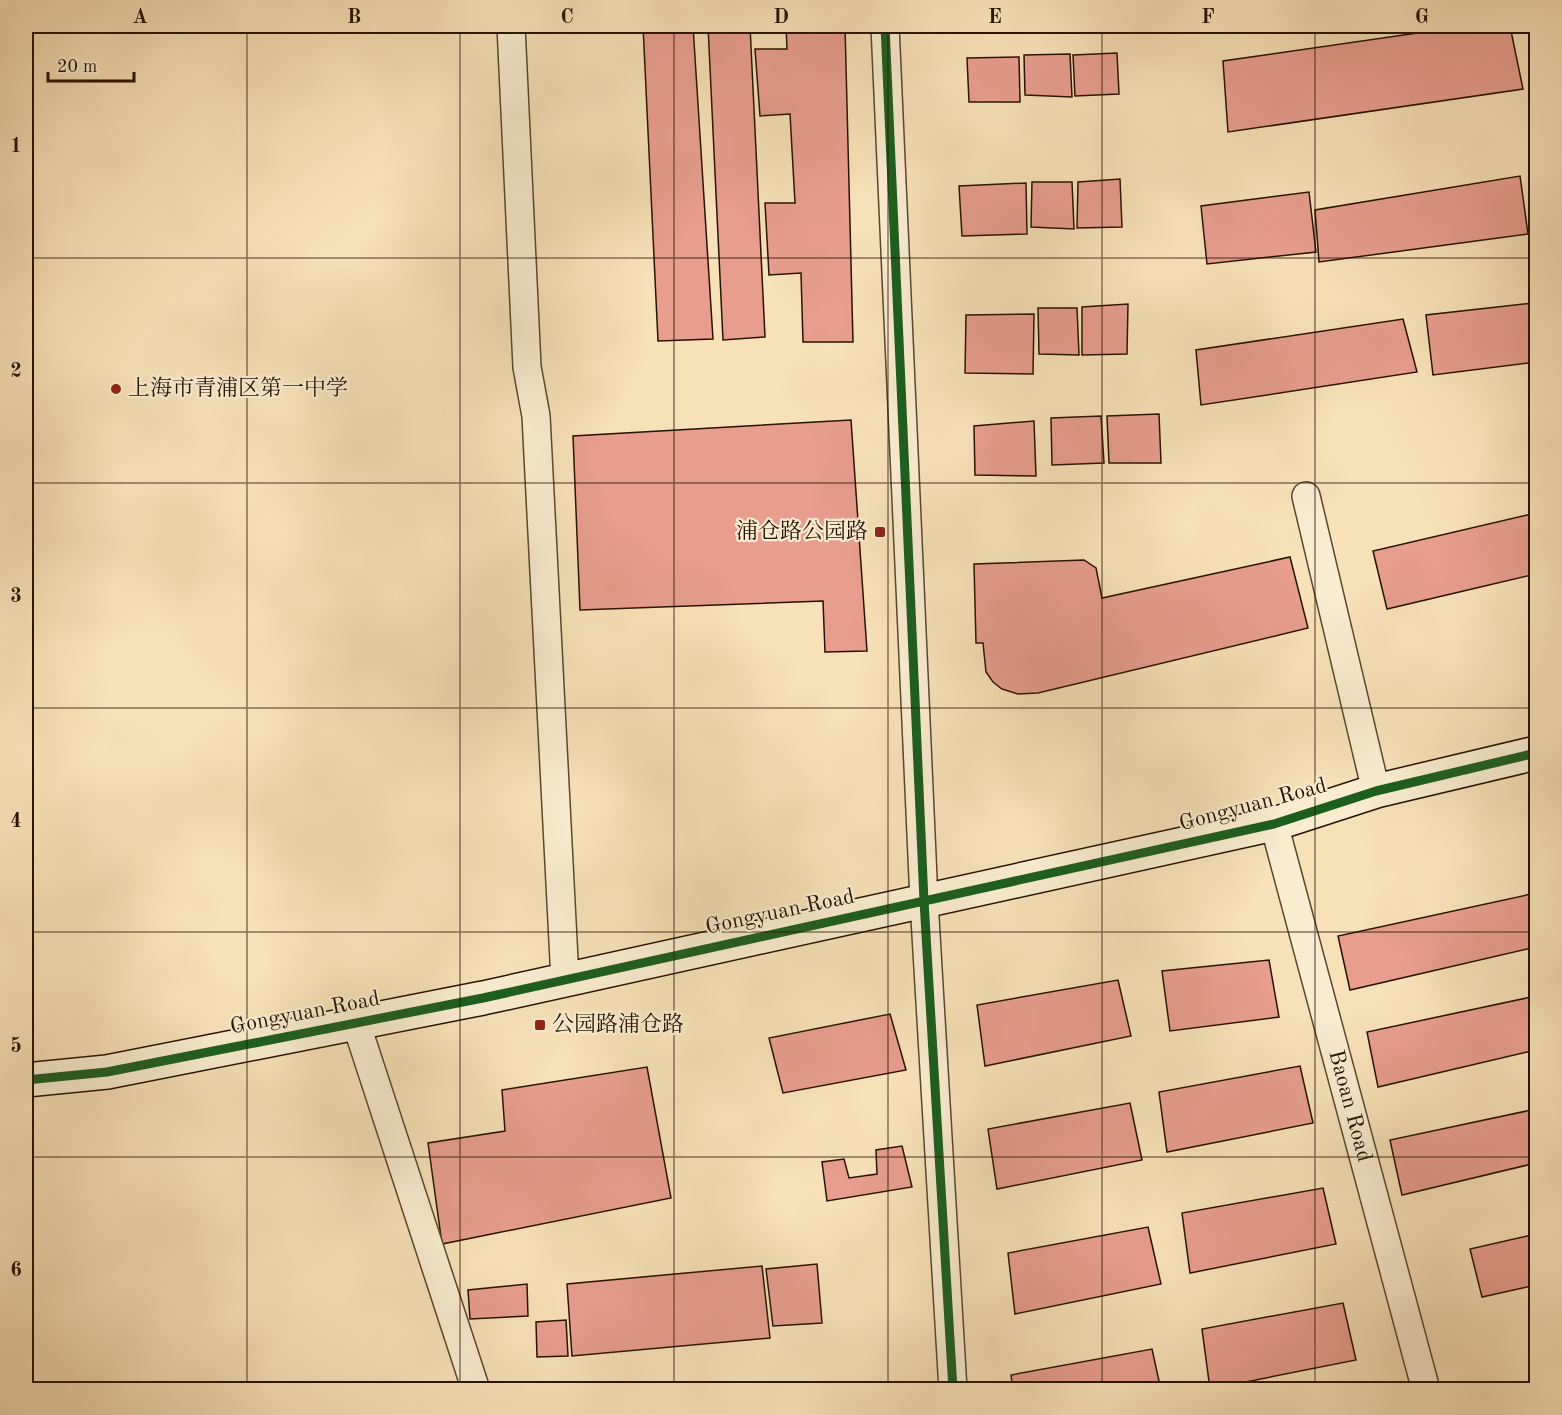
<svg xmlns="http://www.w3.org/2000/svg" width="1562" height="1415" viewBox="0 0 1562 1415" font-family="'Old Standard TT','Noto Serif SC',serif">
  <rect width="100%" height="100%" fill="#f7e1b8"/>
  <filter id="stains"><feTurbulence type="fractalNoise" baseFrequency=".00333" numOctaves="4"/><feColorMatrix values="0 0 0 0 .2 0 0 0 0 .09 0 0 0 0 .02 0 0 0 .5 -.17"/></filter>
  <radialGradient id="worn" r=".72"><stop offset=".6" stop-color="#630" stop-opacity="0"/><stop offset="1" stop-color="#630" stop-opacity=".3"/></radialGradient>
  <!-- building -->
  <path fill="#e89d8f" stroke="#271300" stroke-width="1.5" d="M643 26H693L713 339 658 341Z
    M708 26H750L765 337 723 340Z
    M786 26H845L853 342H803L801 273 769 275 765 203H795L790 114 760 116 755 49H787Z
    M1466 26H1510L1523 89 1228 132 1223 61Z
    M1117 53 1119 94 1075 96 1073 55Z
    M1070 54 1072 97 1025 95 1024 55Z
    M1019 57 1020 102H969L967 58Z
    M1520 176 1528 234 1319 262 1315 210Z
    M1120 179 1122 227 1077 228 1078 182Z
    M1032 182H1072L1074 229 1031 227Z
    M1026 183 1027 234 962 236 959 186Z
    M1309 192 1316 252 1207 264 1201 206Z
    M1532 303 1536 327V362L1433 375 1426 315Z
    M1128 304 1127 354 1082 355V307Z
    M1038 308H1077L1079 355 1039 354Z
    M1034 314 1033 374 965 373 966 315Z
    M1403 319 1417 372 1201 405 1196 350Z
    M1159 414 1161 463H1109L1107 416Z
    M1101 416 1104 463 1052 465 1051 418Z
    M851 420 867 651 825 652 823 601 580 610 573 436Z
    M1034 421 1036 476 975 475 974 426Z
    M1536 513V574L1387 609 1373 551Z
    M1290 557 1308 628 1038 693 1018 694 1002 689 993 682 986 672 983 643H976L974 564 1084 560 1096 568 1102 598Z
    M1536 893V947L1350 990 1338 936Z
    M1269 960 1279 1017 1170 1031 1162 971Z
    M1118 980 1131 1036 985 1066 977 1005Z
    M1536 996V1050L1378 1087 1367 1032Z
    M890 1014 906 1070 783 1093 769 1038Z
    M1300 1066 1313 1123 1167 1152 1159 1092Z
    M647 1067 671 1198 442 1244 428 1143 505 1131 502 1090Z
    M1130 1103 1142 1160 997 1189 988 1129Z
    M1536 1109V1163L1402 1195 1390 1140Z
    M902 1146 912 1187 827 1201 822 1162 844 1159 849 1178 877 1174 876 1150Z
    M1323 1188 1336 1244 1190 1273 1182 1213Z
    M1148 1227 1161 1284 1015 1314 1008 1253Z
    M1536 1234V1285L1482 1297 1470 1249Z
    M817 1264 822 1323 773 1326 766 1269Z
    M762 1266 770 1338 572 1356 567 1284Z
    M527 1284 528 1316 470 1319 468 1290Z
    M1343 1303 1356 1360 1210 1389 1202 1329Z
    M566 1320 568 1356 537 1357 536 1322Z
    M1152 1349 1161 1390H1013L1011 1375Z"/>
  <g fill="none" stroke-linecap="round" stroke-linejoin="round">
    <defs>
      <g id="street">
        <path d="M511 26 527 367 536 416 565 980"/>
        <path d="M885 26 924 901 953 1390"/>
        <path d="M1306 496 1376 791"/>
        <path id="s1" d="M1274 824 1426 1390"/>
        <path d="M356 1023 476 1390"/>
      </g>
      <path id="secondary" d="M26 1080 107 1072 483 998 1274 824 1376 791 1536 753"/>
    </defs>
    <!-- street casing -->
    <use href="#street" stroke="#5b462e" stroke-width="30"/>
    <!-- secondary casing -->
    <use href="#secondary" stroke="#271300" stroke-width="36"/>
    <!-- street -->
    <use href="#street" stroke="#faecd1" stroke-width="27"/>
    <!-- secondary -->
    <use href="#secondary" stroke="#faecd1" stroke-width="33"/>
    <defs>
      <path id="cycleway" d="M885 26 924 901 953 1390
        M26 1080 107 1072 483 998 1274 824 1376 791 1536 753"/>
    </defs>
    <!-- cycleway casing -->
    <use href="#cycleway" stroke="#faecd1" stroke-width="13"/>
    <!-- cycleway -->
    <use href="#cycleway" stroke="#1b5e20" stroke-width="9"/>
  </g>
  <!-- grid -->
  <path fill="none" stroke="#271300" stroke-width="1.5" stroke-opacity="0.55" d="M247 26V1390M460 26V1390M674 26V1390M888 26V1390M1102 26V1390M1315 26V1390M26 258H1536M26 483H1536M26 708H1536M26 932H1536M26 1157H1536"/>
  <!-- markers -->
  <g fill="#8f2418" stroke="#faecd1" stroke-width="2">
    <circle cx="116" cy="389" r="6"/>
    <rect x="874" y="526" width="12" height="12" rx="3"/>
    <rect x="534" y="1019" width="12" height="12" rx="3"/>
  </g>
  <g text-anchor="middle" dominant-baseline="central" stroke-width="4.5" stroke-linejoin="round" paint-order="stroke">
    <!-- poi labels -->
    <g font-size="22" fill="#271300" stroke="#faecd1" text-anchor="start">
      <text x="128" y="389">上海市青浦区第一中学</text>
      <text x="868" y="532" text-anchor="end">浦仓路公园路</text>
      <text x="552" y="1025">公园路浦仓路</text>
    </g>
    <!-- street labels -->
    <g font-size="22" fill="#271300" stroke="#faecd1">
      <text transform="translate(1253 805) rotate(-15)">Gongyuan Road</text>
      <text transform="translate(780 912) rotate(-12)">Gongyuan Road</text>
      <text transform="translate(305 1013) rotate(-11)">Gongyuan Road</text>
      <text stroke="none"><textPath href="#s1" startOffset="292">Baoan Road</textPath></text>
    </g>
  </g>
  <!-- margin -->
  <rect width="1562" height="1415" fill="none" stroke="#f7e1b8" stroke-width="66"/>
  <!-- scale -->
  <path d="M48 72v9h86v-9" fill="none" stroke="#271300" stroke-width="3"/>
  <text x="57" y="72" font-size="18" fill="#271300" stroke="#faecd1" stroke-width="4.5" paint-order="stroke">20 m</text>
  <rect x="33" y="33" width="1496" height="1349" fill="none" stroke="#271300" stroke-width="2"/>
  <g font-size="20" text-anchor="middle" font-weight="bold" fill="#271300">
    <text x="140" y="23">A</text>
    <text x="354" y="23">B</text>
    <text x="567" y="23">C</text>
    <text x="781" y="23">D</text>
    <text x="995" y="23">E</text>
    <text x="1208" y="23">F</text>
    <text x="1422" y="23">G</text>
    <text x="16" y="152">1</text>
    <text x="16" y="377">2</text>
    <text x="16" y="602">3</text>
    <text x="16" y="827">4</text>
    <text x="16" y="1052">5</text>
    <text x="16" y="1276">6</text>
  </g>
  <rect width="100%" height="100%" filter="url(#stains)"/>
  <rect width="100%" height="100%" fill="url(#worn)"/>
</svg>
